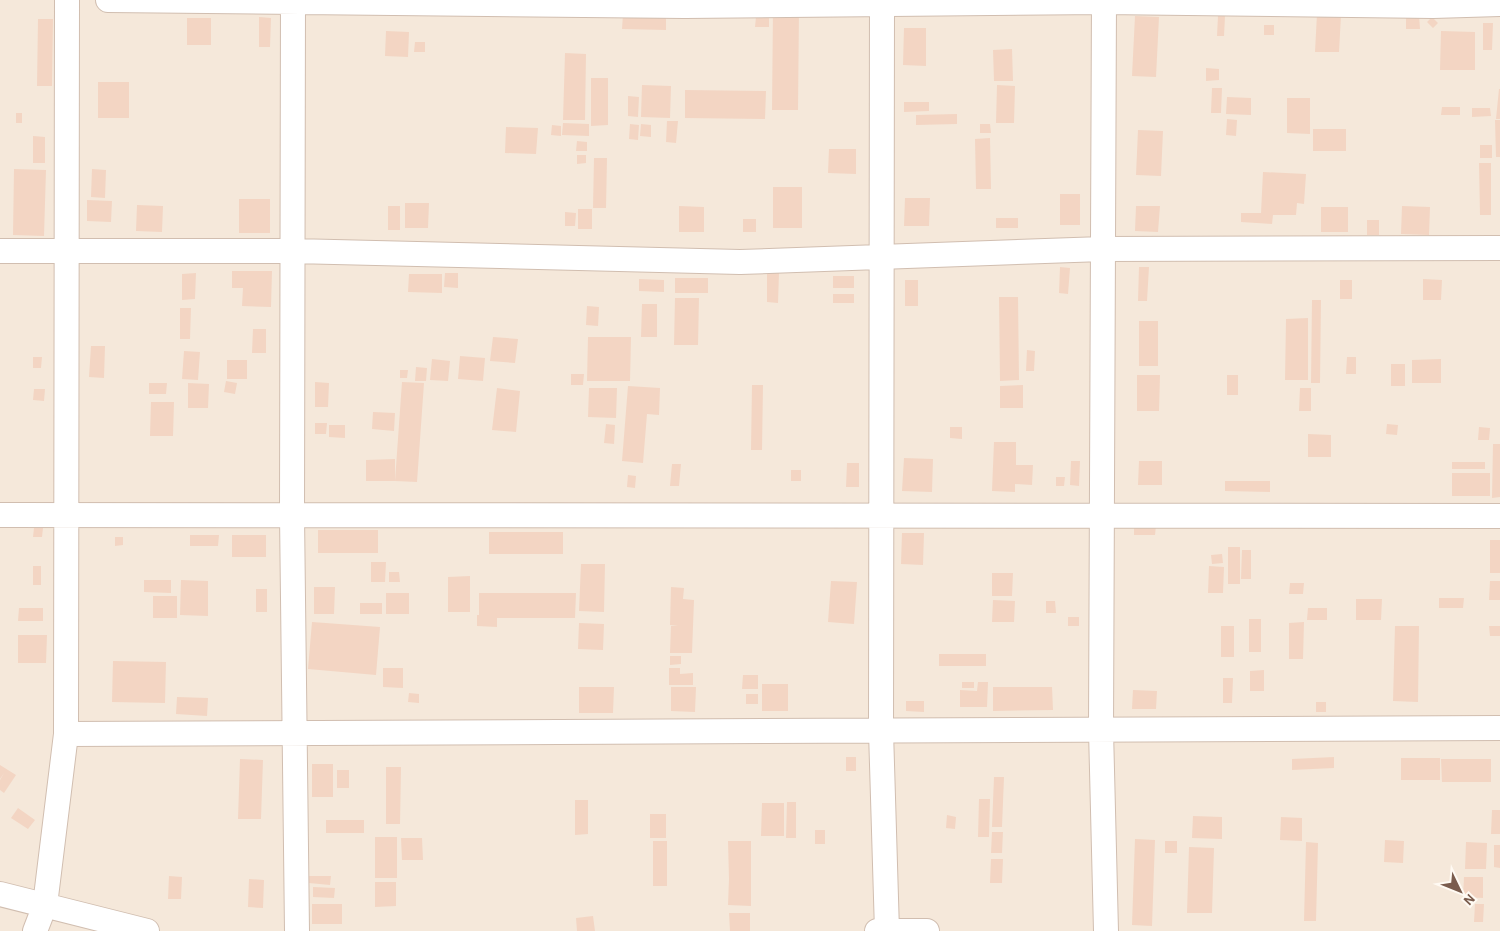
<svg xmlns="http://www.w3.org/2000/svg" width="1500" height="931" viewBox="0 0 1500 931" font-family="'Alegreya Sans',sans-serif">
  <rect width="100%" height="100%" fill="#fdf6ec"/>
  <!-- residential -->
  <path fill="#f5e8da" d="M0 0H1500V931H0Z"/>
  <!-- building -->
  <path fill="#f3d5c3" d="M773 9H799L798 110H772Z
    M623 14 666 15V30L622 29Z
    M1317 14 1341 15 1339 52H1315Z
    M1406 15H1419L1420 29H1406Z
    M769 16V27H755L756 17Z
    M1135 16 1159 17 1156 77 1132 76Z
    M1218 16H1225L1224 36H1217Z
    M259 17 271 18 270 47H259Z
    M1432 17 1438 23 1433 28 1427 22Z
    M187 18H211V45H187Z
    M38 19H53L52 86H37Z
    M1483 23H1493L1492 50H1483Z
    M1264 25H1274V35H1264Z
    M904 28H926V66L903 65Z
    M386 31 409 32 408 57 385 56Z
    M1441 31 1475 32V70H1440Z
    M415 42H425V52H414Z
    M1012 49 1013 81H994L993 50Z
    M565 53 586 54 585 120H563Z
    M1206 68 1219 69V80L1206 81Z
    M591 78H608V125L591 126Z
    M98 82H129V118H98Z
    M642 85 671 86 670 118 641 117Z
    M997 85 1015 86 1014 123H996Z
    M1212 88H1222L1221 113H1211Z
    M1499 89H1500V119H1496Z
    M685 90 766 91 765 119 685 118Z
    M628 96 639 97 638 117 628 116Z
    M1227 97 1251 98V115L1226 114Z
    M1287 98H1310V134L1287 133Z
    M904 102H929V111L904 112Z
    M1442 107H1460V115H1441Z
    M1472 108H1490L1491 116 1472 117Z
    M16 113H22V123H16Z
    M957 114V124L916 125V115Z
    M1227 119 1237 120 1236 136 1226 135Z
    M1495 120H1500V157H1496Z
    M667 121H678L676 143 666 142Z
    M563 123 589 124V136L562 135Z
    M630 124 639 125 638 140 629 139Z
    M641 124 651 125V137L640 136Z
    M980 124H990L991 133H980Z
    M552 125 561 126V136L551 135Z
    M506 127 538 128 536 154 505 153Z
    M1313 129H1346V151H1313Z
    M1138 130 1163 131 1161 176 1136 175Z
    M33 136 45 137V163H33Z
    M990 138 991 189H976L975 139Z
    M577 141 587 142V151H576Z
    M1480 145H1492V158H1480Z
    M829 149H856V174L828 173Z
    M577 155H586V163L577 164Z
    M594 158H607L606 208H593Z
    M1479 163H1491V215H1480Z
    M14 169 46 170 44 236 13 235Z
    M92 169 106 170 105 198 91 197Z
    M1263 172 1306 174 1304 204 1297 203 1296 215H1273L1272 224 1241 222V213H1261Z
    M773 187H802V228H773Z
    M1060 194H1080V225H1060Z
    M905 198H930L929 226H904Z
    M239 199H270V233H239Z
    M87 200 112 201 111 222 87 221Z
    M405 203H429L428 228H405Z
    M137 205 163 206 162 232 136 231Z
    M388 206H400V230H388Z
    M679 206 704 207V232H679Z
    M1136 206H1160L1158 232 1135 231Z
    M1402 206 1430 207 1429 235 1401 234Z
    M1321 207H1348V232H1321Z
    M578 209H592V229H578Z
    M565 212 576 213 575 226H565Z
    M996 218H1018V228H996Z
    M743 219H756V232H743Z
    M1367 220H1379V235H1367Z
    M1060 267 1070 268 1068 294 1059 293Z
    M1139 267H1149L1147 301H1138Z
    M232 271H272L271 307 242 306 243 288H232Z
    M196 273 195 299 182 300V274Z
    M445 273H458V288L444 287Z
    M767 273H779L778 303 767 302Z
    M409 274H442V293L408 292Z
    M833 276H854V288H833Z
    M675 278H708V293H675Z
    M639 279 664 280V292L639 291Z
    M1423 279 1442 280 1441 300H1423Z
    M905 280H918V306H905Z
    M1340 280H1352V299H1340Z
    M833 294H854V303H833Z
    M999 297H1018L1019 380 1000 381Z
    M675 298H699L698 345H674Z
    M1312 300H1321L1320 383H1311Z
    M642 304H657V337H641Z
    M587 306 599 307 598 326 586 325Z
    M180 308H191L190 339H180Z
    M1308 318V380H1285L1286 319Z
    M1139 321H1158V366H1139Z
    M253 329H266V353H252Z
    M493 337 518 339 515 363 490 361Z
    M588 337H631L630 381H587Z
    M91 346H105L104 378 89 377Z
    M1027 350 1035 351 1034 371H1026Z
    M184 351 200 352 198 380 182 379Z
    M460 356 485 358 483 381 458 379Z
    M33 357H42L41 368H33Z
    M1347 357H1356V374H1346Z
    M432 359 450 361 448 381 430 380Z
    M1441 359V383H1412V360Z
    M227 360H247V379H227Z
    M1391 364H1405V386H1391Z
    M416 367 427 368 426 381H415Z
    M400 370H408L407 378H400Z
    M571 374H584L583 385H571Z
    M1137 375H1160L1159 411H1137Z
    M1227 375H1238V395H1227Z
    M226 381 237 383 235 394 224 392Z
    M315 382 329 383 328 407H315Z
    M402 382 424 383 417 482 395 481Z
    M149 383H167L166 394H149Z
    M188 383 209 384 208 408H188Z
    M752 385H763L762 450H751Z
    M1023 385V408H1000V386Z
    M628 386 660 388 659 415 647 414 643 463 622 461Z
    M497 388 520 391 516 432 492 430Z
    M589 388H617L616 418 588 417Z
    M1300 388H1311V411H1299Z
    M34 389H45L44 401 33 400Z
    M151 402H174L173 436H150Z
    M373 412 395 413 394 431 372 429Z
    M315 423H327L326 434H315Z
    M606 424 615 425 614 444 604 443Z
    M1387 424 1398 425 1397 435 1386 434Z
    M329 425H345V438L329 437Z
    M950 427H962V439L950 438Z
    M1479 427 1490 428 1489 440H1478Z
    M1308 434 1331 435V457H1308Z
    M994 442H1016V465H1033L1032 485 1015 484V492L992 491Z
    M1493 444H1500V497L1492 498Z
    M904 458 933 459 932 492 902 491Z
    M395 459V481H366V460Z
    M1071 461H1080L1079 486 1070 485Z
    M1139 461H1162V485H1138Z
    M1452 462H1485V469H1452Z
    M847 463H859V487H846Z
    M672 464H681L679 486H670Z
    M791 470H801V481H791Z
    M1452 473H1490V496H1452Z
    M628 475 636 476 635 488 627 487Z
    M1056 477H1065L1064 486H1056Z
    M1225 481H1270V492L1225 491Z
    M1134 526H1156L1155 535H1134Z
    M34 528H43L42 537H33Z
    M318 530H378V553H318Z
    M489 532H563V554H489Z
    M902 533H924L923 565 901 564Z
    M190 535H219L218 546H190Z
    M232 535H266V557H232Z
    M115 537H123V545L115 546Z
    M1490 540H1500V573H1490Z
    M1228 547H1240V584H1228Z
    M1242 550H1251V579H1241Z
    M1222 554 1223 563 1212 564 1211 555Z
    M371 562H386L385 582H371Z
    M581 564H605L604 612 579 611Z
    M33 566H41V585H33Z
    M1209 566 1224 567 1223 593H1208Z
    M389 572H399L400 582H389Z
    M992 573H1013L1012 596H992Z
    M470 576V612H448V577Z
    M144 580H171V593L144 592Z
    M181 580 208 581V616L180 615Z
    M831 581 857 582 854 624 828 622Z
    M1490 581H1500V600H1489Z
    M1290 583H1304L1303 594H1289Z
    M314 587H335L334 614H314Z
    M671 587 684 588 683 599 694 600 692 653H670L671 626H678L670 625Z
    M256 589H267V612H256Z
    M386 593H409V614H386Z
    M479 593H576L575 618H497V627L477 626V615H479Z
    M153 596H177V618H153Z
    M1439 598H1464L1463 608H1439Z
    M1356 599H1382L1381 620H1356Z
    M993 600 1015 601 1014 622H992Z
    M1046 601H1055L1056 613H1046Z
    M360 603H382V614H360Z
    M19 608H43V621H18Z
    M1308 608H1327V620H1307Z
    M1068 617H1079V626H1068Z
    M1249 619H1261V652H1249Z
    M312 622 380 627 376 675 308 669Z
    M1304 622 1303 659H1289V623Z
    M579 623 604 624 603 650 578 649Z
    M1221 626H1234V657H1221Z
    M1395 626H1419L1418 702 1393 701Z
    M1489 626H1500V636H1490Z
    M18 635H47L46 663H18Z
    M939 654H986V666H939Z
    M670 656H681V664L670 665Z
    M113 661 166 662 165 703 112 702Z
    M383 668H403V688L383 687Z
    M669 668H680V674L693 673V685H669Z
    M1264 670V691H1250V671Z
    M743 675H758V689H742Z
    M1223 678H1233L1232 703H1223Z
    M962 682H974V688H962Z
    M978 682H988L987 707H960V690L977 691Z
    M762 684H788V711H762Z
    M579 687H614L613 713H579Z
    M671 687H696L695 712 671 711Z
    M993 687H1052L1053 710 993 711Z
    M1133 690 1157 691 1156 709H1132Z
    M409 693 419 694V703L408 702Z
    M746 694H758V704H746Z
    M177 697 208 698 207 716 176 714Z
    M906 701H924V712L906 711Z
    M1316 702H1326V712H1316Z
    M846 757H856V771H846Z
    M1334 757V768L1292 770V759Z
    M1401 758H1440V780H1401Z
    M240 759 263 760 261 819H238Z
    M1441 759H1491V782H1442Z
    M312 764H333V797H312Z
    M0 765 16 775 4 793 0 790V780L4 773 0 779Z
    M386 767H401L400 824H386Z
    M337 770H349V788H337Z
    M994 777H1004L1002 827H992Z
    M979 799H990L989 837H978Z
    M575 800H588V834L575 835Z
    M787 802H796V838H786Z
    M762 803H784V836H761Z
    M18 808 35 820 28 829 11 818Z
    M1492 810H1500V834H1491Z
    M650 814H666V838H650Z
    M947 815 956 817 955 829 946 828Z
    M1193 816 1222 817V839L1192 838Z
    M1281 817 1302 818V841L1280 840Z
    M326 820H364V833H326Z
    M815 830H825V844H815Z
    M992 832H1003L1002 853H991Z
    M375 837H397V878H375Z
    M401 838H422L423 860H402Z
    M1135 839 1155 840 1152 926 1132 925Z
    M1385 840 1404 841 1403 863 1384 862Z
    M653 841H667V886H653Z
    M728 841H751V906L728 905 729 879Z
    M1165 841H1177V853H1165Z
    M1306 842 1318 843 1316 921H1304Z
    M1466 842 1487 843 1486 869H1465Z
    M1494 845H1500V868L1494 867Z
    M1189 847 1214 848 1212 913H1187Z
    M991 859H1003L1002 883H990Z
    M169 876 182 877 181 899H168Z
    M309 876H331L330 885 309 883Z
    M1464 877H1483V898L1463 897Z
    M249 879 264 880 263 908 248 907Z
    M375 882H396V906L375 907Z
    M313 887 335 888 334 898 313 897Z
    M312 904H342V924H312Z
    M1475 904H1484L1483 922H1474Z
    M729 913H750V931H730Z
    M593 916 595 931H577L576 918Z"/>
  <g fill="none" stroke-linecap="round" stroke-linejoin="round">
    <defs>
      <path id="street" d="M108 0 685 6 1104 2 1433 6 1500 4
        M293 0 292 515 297 931
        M882 0 881 731 887 931
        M1104 0 1101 730 1106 931
        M0 251H293L740 262 1103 249 1500 248
        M0 515 1500 516
        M66 734 1500 728
        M0 894 147 931
        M35 931 45 905 66 734 67 0
        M877 931H927"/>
    </defs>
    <!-- street casing -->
    <use href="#street" stroke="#d1beb0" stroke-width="26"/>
    <!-- street -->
    <use href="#street" stroke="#fff" stroke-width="24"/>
  </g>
  <!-- north arrow -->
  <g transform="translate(1460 891) rotate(133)" stroke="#fffaf3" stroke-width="4" paint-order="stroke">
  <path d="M0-4L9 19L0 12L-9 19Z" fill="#7a5c4d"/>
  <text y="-8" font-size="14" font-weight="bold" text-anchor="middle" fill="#7a5c4d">N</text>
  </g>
</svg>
